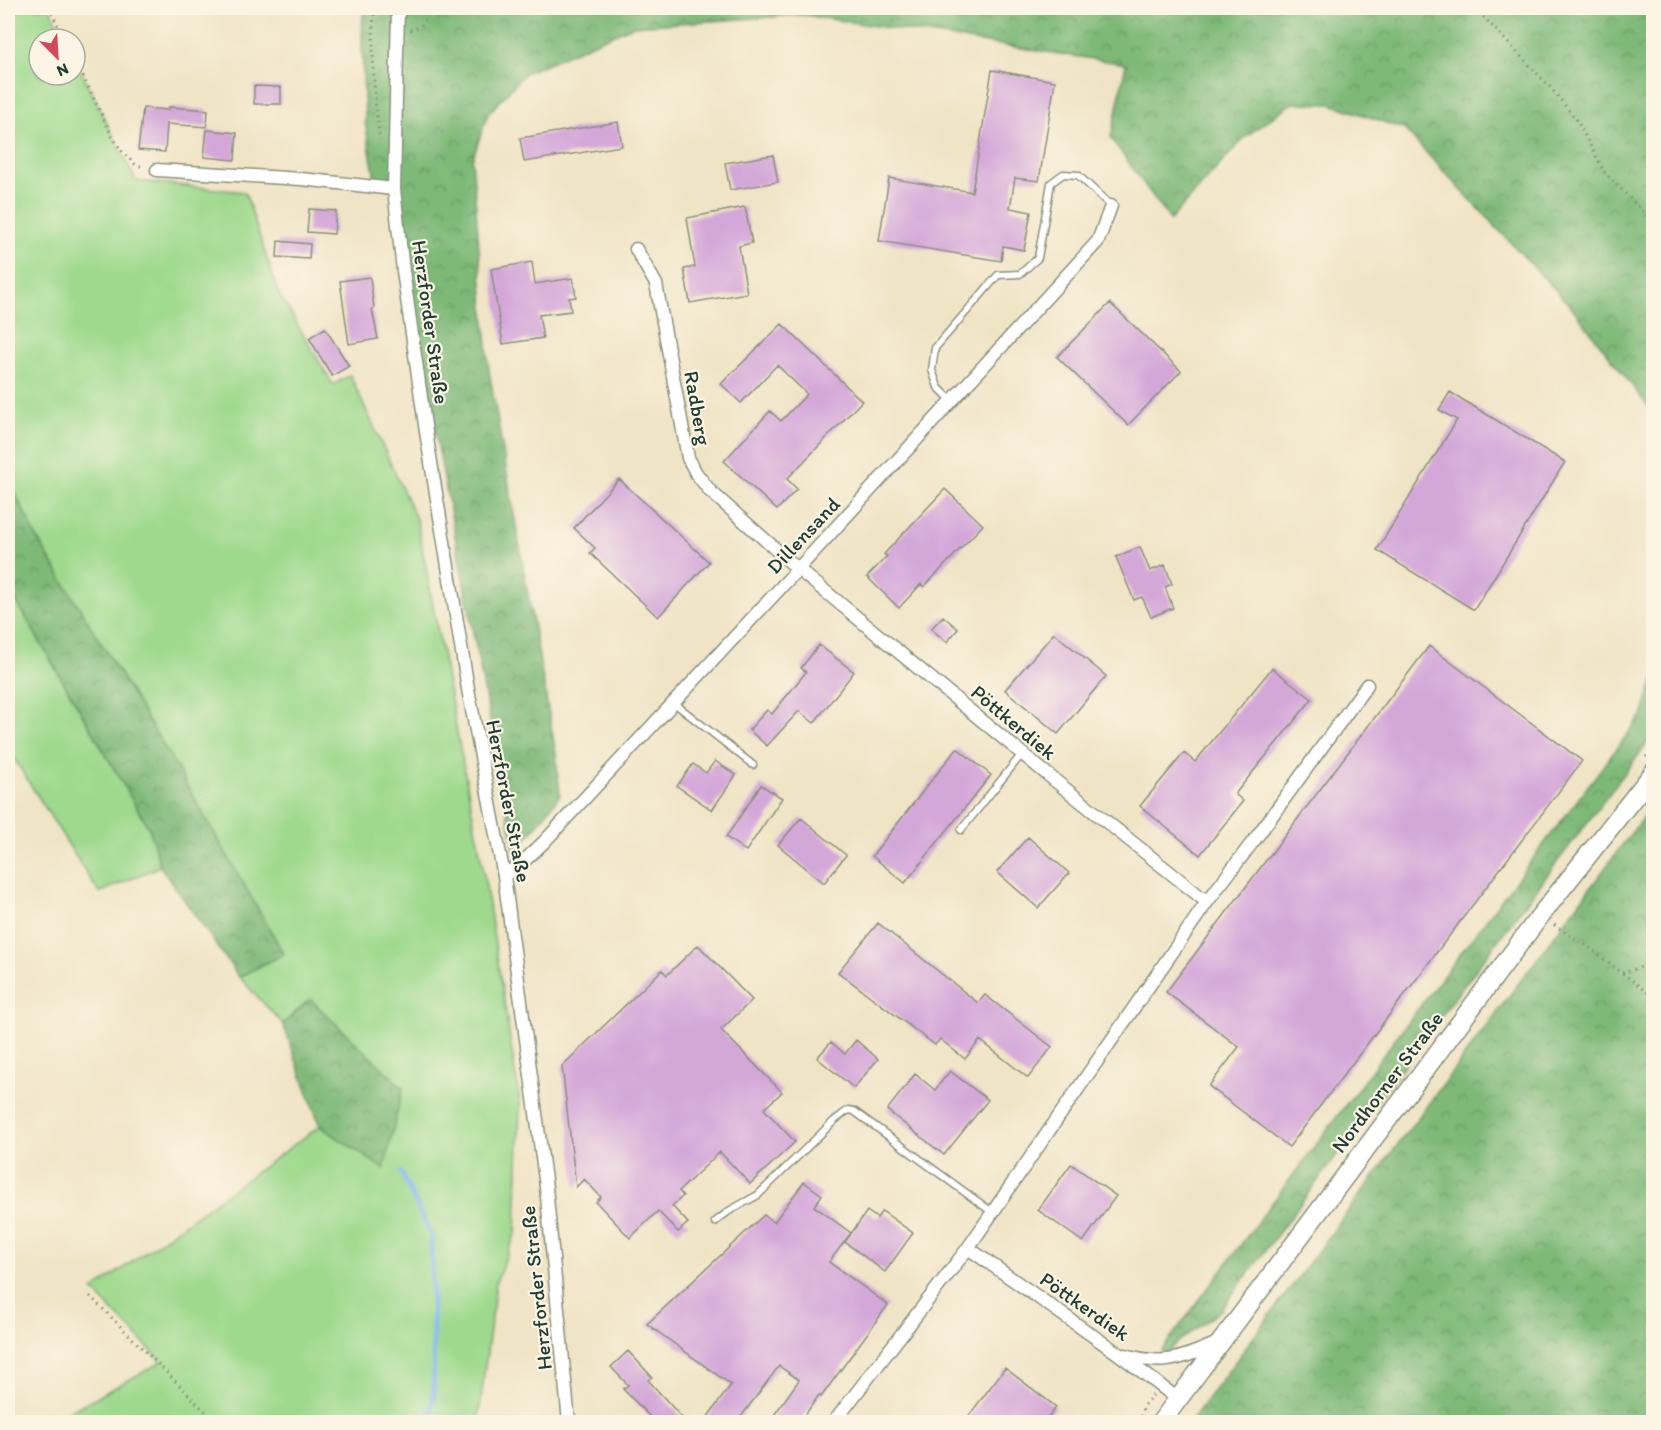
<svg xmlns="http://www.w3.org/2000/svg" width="1661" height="1430" viewBox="0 0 1661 1430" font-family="Itim,sans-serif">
  <defs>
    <pattern id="forest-crowns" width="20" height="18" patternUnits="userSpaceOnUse" patternTransform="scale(1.5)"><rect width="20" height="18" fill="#7eb978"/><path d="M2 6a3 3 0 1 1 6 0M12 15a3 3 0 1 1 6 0" fill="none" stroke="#679863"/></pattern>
  </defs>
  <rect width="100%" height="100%" fill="#fcf5e5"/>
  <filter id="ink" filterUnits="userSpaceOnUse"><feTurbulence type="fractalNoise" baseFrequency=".0167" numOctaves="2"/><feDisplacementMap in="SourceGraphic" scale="12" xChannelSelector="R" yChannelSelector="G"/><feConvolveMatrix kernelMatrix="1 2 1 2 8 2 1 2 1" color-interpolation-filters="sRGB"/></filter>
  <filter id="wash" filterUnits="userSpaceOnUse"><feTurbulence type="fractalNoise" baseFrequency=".008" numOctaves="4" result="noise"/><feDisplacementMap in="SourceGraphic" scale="24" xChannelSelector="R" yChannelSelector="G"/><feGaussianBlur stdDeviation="1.35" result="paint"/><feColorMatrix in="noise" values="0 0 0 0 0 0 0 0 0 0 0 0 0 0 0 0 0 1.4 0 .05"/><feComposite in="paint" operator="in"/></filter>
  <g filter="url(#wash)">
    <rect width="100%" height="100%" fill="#f0e4c6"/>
    <!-- grass -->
    <path fill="#9ed98d" stroke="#5e8b60" stroke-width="1.5" d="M8 8H49L65 39H39V75H75V59L136 181 245 192 278 292 333 385 350 375 417 521 484 874 520 1103 516 1233 496 1282 478 1422H50L162 1362 93 1290 320 1126 384 1168 310 999 283 1024 239 977 283 954 37 538 8 479Z
      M8 587 150 830 160 866 99 893 8 749Z"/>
    <!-- forest -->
    <path fill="url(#forest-crowns)" stroke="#4e7b56" stroke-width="1.5" d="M363 8H1653V413L1574 310 1404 129 1331 104 1292 103 1244 138 1170 220 1111 138 1126 64 804 15 633 26 525 73 488 114 472 160 489 371 556 754 560 795 515 854 405 271 394 189 376 185 365 122 362 45Z
      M8 479 37 538 171 758 284 954 239 977 160 866 150 830 8 587Z
      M1653 680V736L1526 903 1220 1311 1174 1345 1162 1359 1161 1351 1399 1034 1643 714Z
      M1653 804V1422H1190Z
      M310 999 403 1088 384 1169 320 1126 283 1024Z"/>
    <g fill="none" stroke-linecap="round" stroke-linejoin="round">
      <!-- stream -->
      <path stroke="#82b5ef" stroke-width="5" d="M401 1173 431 1234 434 1394 429 1422"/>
    </g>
    <g id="blocks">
      <!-- building -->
      <path fill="#d4a7d9" d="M992 70 1055 81 1039 181 1015 178 1010 208 1031 212 1024 250 1003 246 1001 261 879 241 889 178 972 192Z
        M254 86 281 87V104H254Z
        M169 107 208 110 207 127 167 124 165 152 138 150 143 108 168 110Z
        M618 122 622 146 524 162 520 138Z
        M207 130 237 133 235 160 204 157Z
        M773 155 778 182 730 190 725 163Z
        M745 207 752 243 739 246 747 293 690 303 684 269 695 267 687 218Z
        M309 209 336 211 334 234 307 232Z
        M278 241 310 244 309 259 277 257Z
        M532 262 535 284 573 278 576 297 569 298 571 311 539 315 543 338 503 344 491 269Z
        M370 277 374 308 372 309 378 339 349 344 340 281Z
        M1110 303 1181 371 1128 425 1057 357Z
        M782 324 862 401 787 479 797 489 777 510 724 461 770 411 781 421 807 394 777 365 741 403 721 384Z
        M325 328 349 366 332 376 309 338Z
        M1450 392 1565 462 1474 610 1377 550 1457 420 1439 410Z
        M619 479 709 562 658 617 590 553 595 548 574 528Z
        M945 489 983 525 924 587 921 584 899 608 867 577 887 556 884 554Z
        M1140 547 1150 571 1165 565 1172 584 1165 587 1173 608 1151 617 1142 597 1134 600 1116 557Z
        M943 616 958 629 947 642 931 629Z
        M1054 633 1106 676 1058 734 1005 690Z
        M819 645 854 672 814 723 799 711 767 746 749 730 767 710 772 714 806 672 801 668Z
        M1429 646 1582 761 1289 1147 1209 1086 1239 1047 1166 992Z
        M1272 668 1312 699 1235 794 1243 801 1200 855 1140 806 1184 753 1195 762Z
        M957 748 991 775 905 883 872 856Z
        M715 761 736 775 712 810 677 786 693 764 706 773Z
        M761 785 782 798 746 851 726 837Z
        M801 818 846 855 824 883 778 845Z
        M1028 837 1069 873 1038 908 997 872Z
        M878 923 978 1003 985 995 1052 1047 1028 1078 980 1040 965 1059 940 1039 935 1045 838 972Z
        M698 945 752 1000 721 1030 782 1092 764 1109 795 1142 750 1184 720 1152 679 1191 683 1196 672 1206 688 1223 678 1232 658 1211 630 1238 596 1202 601 1197 584 1179 576 1187 562 1066 662 970 667 975Z
        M856 1040 878 1059 854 1088 817 1058 831 1042 845 1054Z
        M950 1071 988 1100 944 1155 887 1110 915 1074 935 1090Z
        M1071 1164 1116 1196 1083 1242 1038 1210Z
        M804 1182 822 1195 814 1206 851 1233 829 1262 888 1305 821 1397 819 1395 800 1422H769L799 1380 779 1366 737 1422H704L731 1385 647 1324 764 1215 774 1222Z
        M867 1211 877 1218 882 1211 913 1233 885 1272 845 1242Z
        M628 1351 652 1377 648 1380 686 1422H655L623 1389 628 1385 611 1367Z
        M1005 1368 1056 1407 1045 1422H964Z"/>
    </g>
  </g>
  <g filter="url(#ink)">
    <use href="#blocks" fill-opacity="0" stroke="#88907d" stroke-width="1.5"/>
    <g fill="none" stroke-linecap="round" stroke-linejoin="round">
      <defs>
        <path id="service" d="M952 401 938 387 932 370 935 348 998 275 1020 274 1038 258 1051 183 1063 174 1078 175 1111 206
          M674 703 753 765
          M961 830 1022 754
          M715 1222 729 1211 758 1195 834 1121 848 1110 854 1111 992 1212"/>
        <path id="minor" d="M398 8 394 189 403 271 426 432 468 689 504 876 546 1187 569 1422
          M157 170 301 179 394 189
          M636 249 656 284 688 458 696 473 710 491 798 569 1053 779 1207 902 968 1248 834 1422
          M504 876 523 862 544 842 798 569 1098 241 1111 206
          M1207 902 1258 835 1367 685
          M968 1248 1116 1352 1178 1399
          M1125 1355C1167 1367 1182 1358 1220 1342"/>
        <path id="secondary" d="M1161 1422 1540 916 1654 772"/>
      </defs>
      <!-- service casing -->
      <use href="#service" stroke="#88907d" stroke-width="9"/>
      <!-- minor casing -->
      <use href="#minor" stroke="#88907d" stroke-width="15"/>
      <!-- secondary casing -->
      <use href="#secondary" stroke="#88907d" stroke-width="21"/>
      <!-- path -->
      <path stroke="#88907d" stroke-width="3" stroke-dasharray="1.5 4.5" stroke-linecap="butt" d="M49 8 65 39
        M374 8C372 54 373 94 380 140
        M1475 8 1551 88 1576 119 1605 173 1653 222
        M410 30 421 26 431 8
        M75 60 112 136 123 153 136 165 144 167
        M1646 757 1654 747
        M1554 925 1590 948 1648 993 1654 995
        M1622 973 1654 963
        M90 1296 216 1422
        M1139 1422 1144 1405 1153 1395"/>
      <!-- service -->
      <use href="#service" stroke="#fff" stroke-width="6"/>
      <!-- minor -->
      <use href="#minor" stroke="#fff" stroke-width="12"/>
      <!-- secondary -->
      <use href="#secondary" stroke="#fff" stroke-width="18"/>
    </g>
  </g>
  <g text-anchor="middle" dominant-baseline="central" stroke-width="4.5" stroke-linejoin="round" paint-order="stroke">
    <!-- street labels -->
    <g font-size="21" fill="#1f3d34" stroke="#fcf5e5">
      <text transform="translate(431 322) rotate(82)">Herzforder Straße</text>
      <text transform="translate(698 408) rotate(80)">Radberg</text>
      <text transform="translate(803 535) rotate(-47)">Dillensand</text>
      <text transform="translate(1014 722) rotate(40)">Pöttkerdiek</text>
      <text transform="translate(509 801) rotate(79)">Herzforder Straße</text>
      <text transform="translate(1387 1082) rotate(-53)">Nordhorner Straße</text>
      <text transform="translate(536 1288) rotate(-96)">Herzforder Straße</text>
      <text transform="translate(1085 1306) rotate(35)">Pöttkerdiek</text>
    </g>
  </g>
  <!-- margin -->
  <rect width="1661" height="1430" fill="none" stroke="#fcf5e5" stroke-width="30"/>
  <!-- north arrow -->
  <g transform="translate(57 57) rotate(156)"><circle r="28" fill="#fcf5e5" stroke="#a4ab9e" stroke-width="1.5"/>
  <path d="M0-4.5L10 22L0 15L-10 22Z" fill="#d1495b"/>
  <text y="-9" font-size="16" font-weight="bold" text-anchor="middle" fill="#1f3d34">N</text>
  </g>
</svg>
